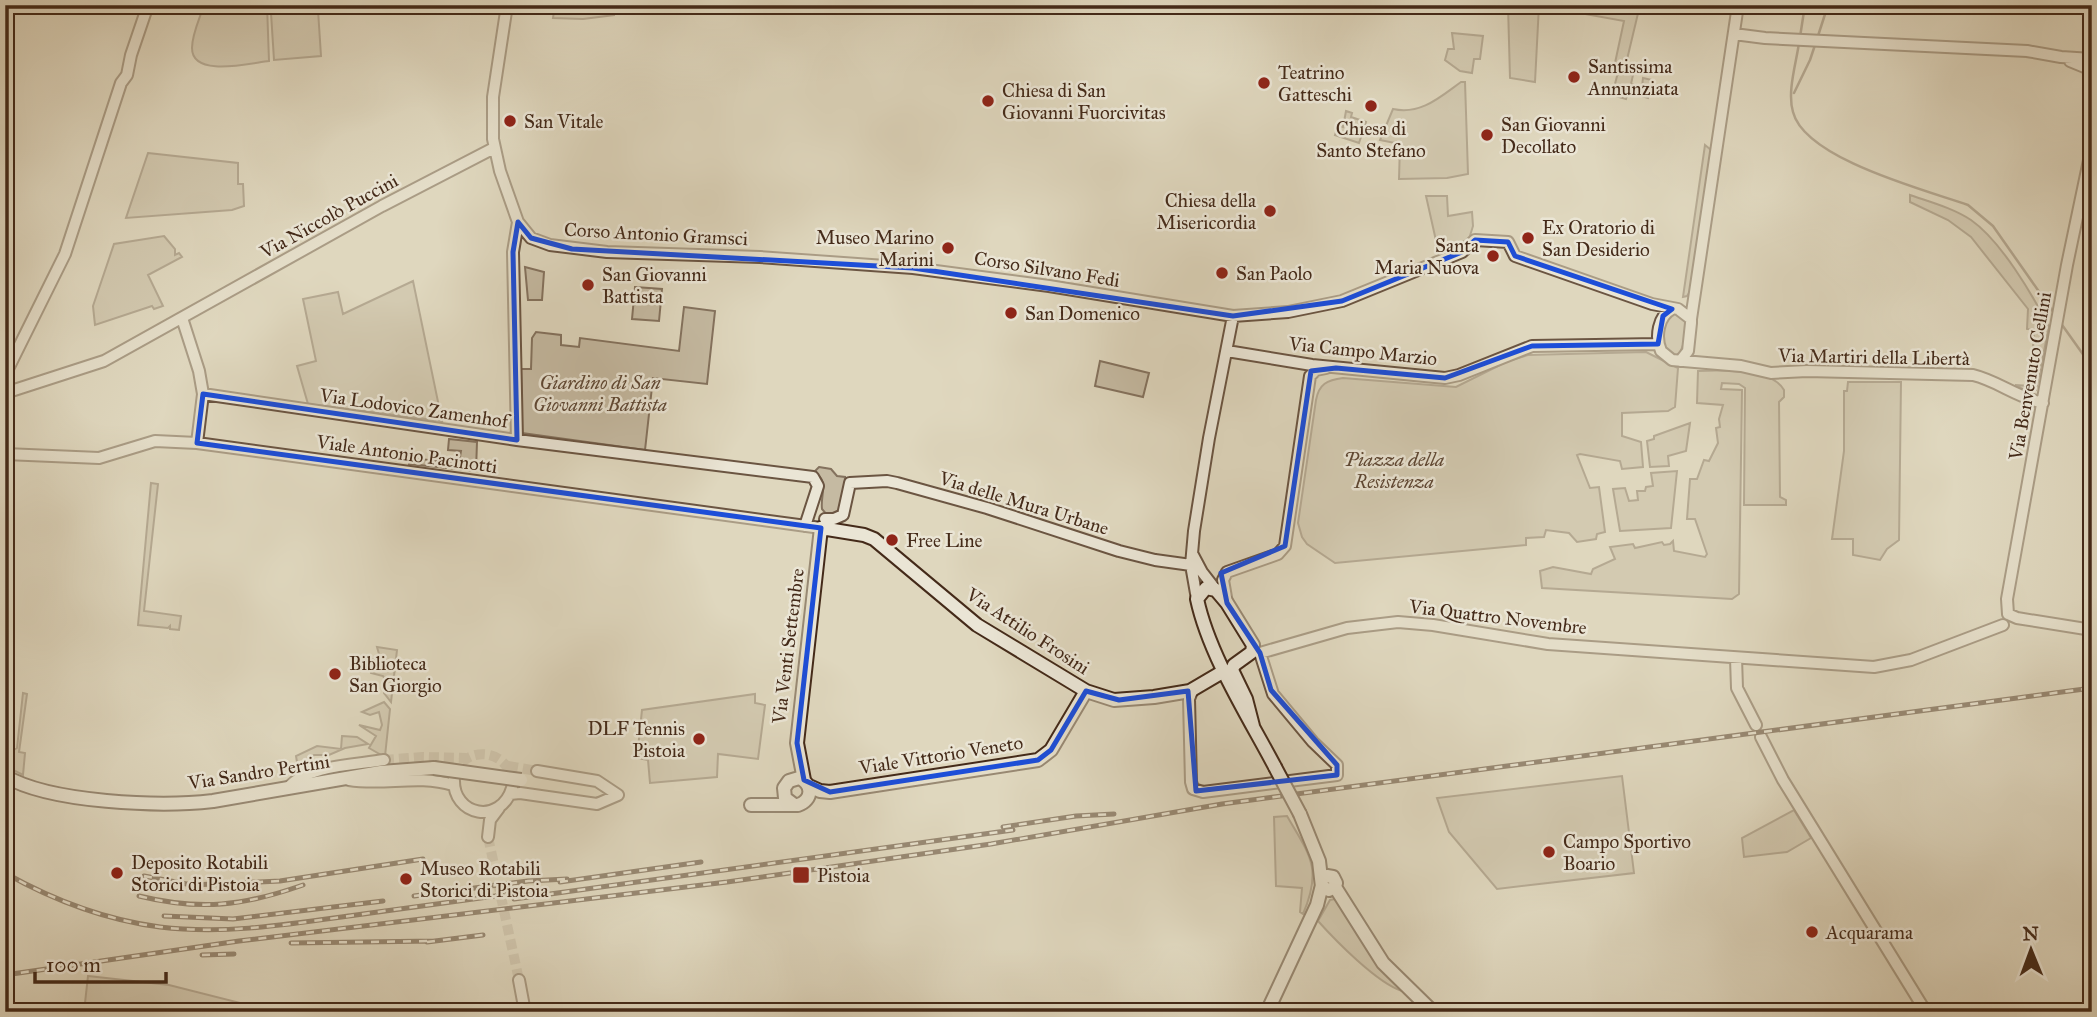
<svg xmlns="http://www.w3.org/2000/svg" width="2097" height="1017" viewBox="0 0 2097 1017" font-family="'IM FELL Great Primer',serif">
  <rect width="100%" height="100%" fill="#dfd7be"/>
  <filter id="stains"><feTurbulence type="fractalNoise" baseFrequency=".00286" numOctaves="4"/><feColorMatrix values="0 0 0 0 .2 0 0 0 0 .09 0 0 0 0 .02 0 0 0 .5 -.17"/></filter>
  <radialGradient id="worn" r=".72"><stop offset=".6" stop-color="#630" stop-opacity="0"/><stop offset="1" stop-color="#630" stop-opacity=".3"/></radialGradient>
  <!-- green -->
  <path fill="#c5baa2" stroke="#84725e" stroke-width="2" d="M204 5H267L269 61C250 63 192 78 192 48 192 34 200 18 204 5Z
    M555 5H614V15L583 19 553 18Z
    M1508 5H1539L1535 82 1510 78Z
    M1576 5H1640L1624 72 1633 75 1631 84 1642 87 1643 78 1652 80 1648 98 1628 92 1626 99 1612 95 1620 65 1615 63 1624 21 1574 12Z
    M318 10 321 56 274 60 271 13Z
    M1452 33 1483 36 1480 59H1474L1472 73 1460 71 1445 60 1448 49H1454Z
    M1461 82H1465L1468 174 1447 178 1399 179 1400 144 1380 140 1393 109C1421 115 1440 97 1461 82Z
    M1346 111 1352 113 1351 117 1366 122 1359 143 1335 135 1338 126 1343 127Z
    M1705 145 1711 150 1691 290 1687 296 1683 297Z
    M148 153 238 163V184H243L244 206 232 210 126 218Z
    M1910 195C1930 202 1953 208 1971 220 2001 241 2032 294 2049 327L2036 390 2028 392 2015 385 2031 386 2034 330 2027 329 2028 309 1971 237 1948 220 1910 202Z
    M1426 196H1447L1448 216 1472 212 1473 226 1469 239 1439 254Z
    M164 236 175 249V255L179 253 182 257 148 275 163 306 154 309 152 306 95 325 93 306 114 244Z
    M525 267 544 272 542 300H528Z
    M413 281 442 421 308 404 297 366 316 361 303 299 338 292 343 314Z
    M635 287 662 289 659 321 632 319Z
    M684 307 715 311 707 384 653 378 645 450 522 433 521 369H531L532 338 536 332 561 335V345L579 347 580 338 679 351Z
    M1678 312 1686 318C1687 333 1685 347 1676 359L1662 346C1664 332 1662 317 1678 312Z
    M1646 352 1678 368 1675 407 1668 411 1622 413V436L1641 442 1643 467 1622 469 1620 461 1580 454 1577 455 1590 488 1599 487 1605 532 1597 534 1596 539 1577 542 1569 533 1546 530 1544 537 1526 538V545L1335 563 1307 544 1302 537 1298 523 1316 400C1319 384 1327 380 1343 378L1456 387 1508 361 1528 355Z
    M1100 361 1149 373 1143 397 1095 386Z
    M1698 371C1720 370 1773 369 1784 390V397L1779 402 1780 497 1786 500V505H1744L1745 388 1739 384 1722 383 1721 389 1742 390 1739 594 1732 599 1542 588 1540 571 1553 567 1591 574 1593 569 1615 559 1610 547 1633 544 1635 548 1662 542 1664 545 1670 544 1673 541 1674 551 1705 557 1707 554 1695 519H1687L1690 479H1697L1704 460 1709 461 1718 443 1716 428 1720 427 1719 419 1723 405 1697 403Z
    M1848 382H1901L1899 540 1887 549 1880 560 1853 555V539H1832L1844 451V391H1847Z
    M1690 423 1686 451 1668 456 1669 466 1650 467 1647 441 1654 439V436Z
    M449 439 477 442 476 471 409 464 410 458 459 463 461 451 448 450Z
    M819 467 831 469 837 476 845 477 844 501 837 514 827 515 822 509C820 494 830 481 814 472Z
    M1677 471 1671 528 1620 531 1613 489 1625 488 1629 501 1638 500 1637 491H1645L1646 487 1653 486 1651 473Z
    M151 483 158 484 144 611 181 616 179 630 170 629V626L168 628 138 625Z
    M377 647 397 650 391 702 384 693 387 683 383 676 371 673 370 659 381 661Z
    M23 693 27 694 19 752 25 753 23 775 5 766V750L12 751 17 748Z
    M755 694V703L765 705 758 759 718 754 717 777 650 783 648 760 637 758 642 710Z
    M384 702 390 709 385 756H383L369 748 376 736 359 725 380 730 382 725 379 712 370 715 362 712Z
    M342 736 357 737 368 744 345 748 329 755H314L304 765 297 762 296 756 317 746 341 749Z
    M1622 776 1634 873 1497 889 1449 832 1437 798Z
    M1794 810 1811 838 1787 852 1744 857 1742 838Z
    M1287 816C1309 854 1323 868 1303 914L1300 912 1302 888 1276 886 1274 817Z
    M1335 899 1340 903C1358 935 1375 965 1402 991 1377 983 1336 941 1318 921L1330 900Z
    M88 976 169 985 276 1012H84Z"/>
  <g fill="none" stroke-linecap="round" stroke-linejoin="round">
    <!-- stream -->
    <path stroke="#816e5a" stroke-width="2.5" d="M1800 37 1805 5
      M1817 39 1828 5
      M1799 43C1796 64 1787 92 1793 112 1805 159 1925 190 1968 205L1993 226 2054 313
      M1794 93 1810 60 1815 45
      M2060 322 2092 367"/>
    <!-- tertiary-tunnel -->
    <path stroke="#c0b49d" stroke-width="10" stroke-dasharray="10 5" stroke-linecap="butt" d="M384 760 423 757 466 758
      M508 766 537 771
      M454 775C466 742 513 750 512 786
      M488 837 519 980"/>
    <defs>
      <path id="tertiary" d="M507 5 493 97V139L500 171 518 222 531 238 550 245 607 252 760 257 913 268 1049 286 1233 316 1288 312 1342 301 1462 252 1475 240 1508 242 1515 256 1652 304 1678 309 1691 319V323L1688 351 1680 361
        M1734 34 1765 38 2027 51 2061 57 2092 59
        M2070 61 2092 70
        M1672 309C1658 316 1655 337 1661 351L1672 360 1741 366 1771 373 1807 371 1973 375C1998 381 2016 397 2043 403
        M182 318 199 371 203 394 197 443
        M1691 319 1738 5
        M1227 351 1312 365 1445 378 1459 375 1532 346 1658 344
        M5 375 65 254 121 83 127 75 131 55 148 5
        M5 393 104 361 382 206 494 148
        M203 394 517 440 813 477 818 486 805 526
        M517 440 513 252 518 222
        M5 454 99 458 155 441 197 443 821 528 830 520
        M825 519H834L843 515 850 483 887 481 897 483 987 508 1119 551 1155 560 1191 565
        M1193 555 1202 572 1216 590
        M1197 599 1191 565 1194 531 1209 438 1233 316
        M1227 603 1223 580 1227 572 1278 554 1285 546 1310 376 1316 370 1326 368
        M2008 614 2007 599 2067 265 2092 146
        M2008 614 2017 618 2092 630
        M1736 658 1737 688 1756 725
        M1193 689 1189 699 1191 782 1193 789 1203 792 1337 775V765L1313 742 1273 694 1260 653 1347 628 1398 622 1433 625 1548 644 1874 667 1911 660 2003 625
        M1761 737 1783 780 1926 1012
        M454 778C452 817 501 825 512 788
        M349 780C385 786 417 774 453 785
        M289 787C308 765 355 765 384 760
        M510 794 520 793 597 804 618 795 597 781 537 771
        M488 837 490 820 499 808
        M519 980 525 1012"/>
      <path id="secondary" d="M1253 726 1246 699 1232 670 1234 665 1252 652 1253 645 1227 603 1216 590 1206 588 1197 599C1209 655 1248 716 1275 767
        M5 776C50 803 161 807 213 801L381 772 434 768
        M804 780 797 743 821 528 864 535 874 539 977 625 1086 691 1114 700 1154 697 1190 691 1224 671
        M809 786 820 791 830 792 1038 760 1051 750 1086 691
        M751 805H798C813 800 813 784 799 778L789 781 784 788 785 798 793 804
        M1300 814 1319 861 1322 887 1329 890 1335 887 1336 883 1333 877 1327 876 1322 879
        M1335 887 1383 963 1433 1012
        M1267 1012 1317 905 1322 885"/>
    </defs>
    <!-- tertiary casing -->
    <use href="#tertiary" stroke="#6b5542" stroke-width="14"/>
    <!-- secondary casing -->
    <use href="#secondary" stroke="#442a19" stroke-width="16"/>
    <!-- tertiary -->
    <use href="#tertiary" stroke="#eae5d5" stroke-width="10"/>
    <!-- secondary -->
    <use href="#secondary" stroke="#eae5d5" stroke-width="12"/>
    <defs>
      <path id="rail" d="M1003 827 1076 816 1114 814
        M5 873C53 900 106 920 160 927 226 935 291 924 356 915 412 907 468 900 525 892
        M144 876 192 885 280 881 423 859
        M560 882 701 862
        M139 896C201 911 243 906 303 885
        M414 896 528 881 567 879
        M514 899 1013 830
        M164 916 233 919 383 901
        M427 942 483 935
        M291 943 435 941
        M202 955 234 954
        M5 975 239 941 727 882 991 844 1222 804 2092 688"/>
    </defs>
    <!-- rail casing -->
    <use href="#rail" stroke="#442a19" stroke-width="5"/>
    <!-- rail -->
    <use href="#rail" stroke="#eae5d5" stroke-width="2.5" stroke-dasharray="8" stroke-linecap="butt"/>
    <defs>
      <path id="secondary-bridge" d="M1275 767 1300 814
        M434 768 521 780"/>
    </defs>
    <!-- secondary-bridge casing -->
    <use href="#secondary-bridge" stroke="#442a19" stroke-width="16" stroke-linecap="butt"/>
    <!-- secondary-bridge -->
    <use href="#secondary-bridge" stroke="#eae5d5" stroke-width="12"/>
  </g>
  <!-- marked area -->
  <path d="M0 0H2097V1017H0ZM518 222 531 238 572 249 913 268 1233 316 1342 301 1462 252 1475 240 1508 242 1515 256 1672 309 1663 316 1658 344 1532 346 1445 378 1336 368 1311 371 1285 546 1221 573 1227 603 1260 653 1271 690 1337 765V775L1196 791 1188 691 1119 700 1086 691 1051 750 1038 760 830 792 804 780 797 743 821 528 197 443 203 394 517 440 513 252Z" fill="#dfd7be" fill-opacity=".55" fill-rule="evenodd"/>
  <path fill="none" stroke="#1d4ed8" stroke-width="5" stroke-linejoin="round" d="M518 222 531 238 572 249 913 268 1233 316 1342 301 1462 252 1475 240 1508 242 1515 256 1672 309 1663 316 1658 344 1532 346 1445 378 1336 368 1311 371 1285 546 1221 573 1227 603 1260 653 1271 690 1337 765V775L1196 791 1188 691 1119 700 1086 691 1051 750 1038 760 830 792 804 780 797 743 821 528 197 443 203 394 517 440 513 252Z"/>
  <!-- markers -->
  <g fill="#8f2418" stroke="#eae5d5" stroke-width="2.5">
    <circle cx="1574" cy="77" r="7"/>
    <circle cx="1264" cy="83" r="7"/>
    <circle cx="988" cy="101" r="7"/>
    <circle cx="1371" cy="106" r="7"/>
    <circle cx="510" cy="121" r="7"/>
    <circle cx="1487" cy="135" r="7"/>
    <circle cx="1270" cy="211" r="7"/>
    <circle cx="1528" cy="238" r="7"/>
    <circle cx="948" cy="248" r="7"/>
    <circle cx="1493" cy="256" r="7"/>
    <circle cx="1222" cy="273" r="7"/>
    <circle cx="588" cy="285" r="7"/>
    <circle cx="1011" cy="313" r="7"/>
    <circle cx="892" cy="540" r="7"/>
    <circle cx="335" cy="674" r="7"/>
    <circle cx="699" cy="739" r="7"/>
    <circle cx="1549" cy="852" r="7"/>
    <circle cx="117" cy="873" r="7"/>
    <rect x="792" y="866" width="18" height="18" rx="3.5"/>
    <circle cx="406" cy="879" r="7"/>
    <circle cx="1812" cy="932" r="7"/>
  </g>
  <g text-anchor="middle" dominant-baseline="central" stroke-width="5" stroke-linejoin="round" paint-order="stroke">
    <!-- poi labels -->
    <g font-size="19" fill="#442a19" stroke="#eae5d5" text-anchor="start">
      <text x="1588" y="66">Santissima<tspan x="1588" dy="22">Annunziata</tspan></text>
      <text x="1278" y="72">Teatrino<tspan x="1278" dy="22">Gatteschi</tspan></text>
      <text x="1002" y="90">Chiesa di San<tspan x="1002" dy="22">Giovanni Fuorcivitas</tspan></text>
      <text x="524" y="121">San Vitale</text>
      <text x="1501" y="124">San Giovanni<tspan x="1501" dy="22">Decollato</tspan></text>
      <text x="1371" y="128" text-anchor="middle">Chiesa di<tspan x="1371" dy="22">Santo Stefano</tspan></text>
      <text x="1256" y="200" text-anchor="end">Chiesa della<tspan x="1256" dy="22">Misericordia</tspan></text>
      <text x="1542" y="227">Ex Oratorio di<tspan x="1542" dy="22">San Desiderio</tspan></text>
      <text x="934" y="237" text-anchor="end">Museo Marino<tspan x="934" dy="22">Marini</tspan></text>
      <text x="1479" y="245" text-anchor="end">Santa<tspan x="1479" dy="22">Maria Nuova</tspan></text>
      <text x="1236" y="273">San Paolo</text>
      <text x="602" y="274">San Giovanni<tspan x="602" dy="22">Battista</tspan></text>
      <text x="1025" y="313">San Domenico</text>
      <text x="906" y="540">Free Line</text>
      <text x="349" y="663">Biblioteca<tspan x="349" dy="22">San Giorgio</tspan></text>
      <text x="685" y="728" text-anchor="end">DLF Tennis<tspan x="685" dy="22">Pistoia</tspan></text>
      <text x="1563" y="841">Campo Sportivo<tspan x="1563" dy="22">Boario</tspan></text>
      <text x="131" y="862">Deposito Rotabili<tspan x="131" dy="22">Storici di Pistoia</tspan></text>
      <text x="420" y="868">Museo Rotabili<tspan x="420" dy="22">Storici di Pistoia</tspan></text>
      <text x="817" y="875">Pistoia</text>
      <text x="1826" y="932">Acquarama</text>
    </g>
    <!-- street labels -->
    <g font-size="19" fill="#442a19" stroke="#eae5d5">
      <text transform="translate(329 216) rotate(-29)">Via Niccolò Puccini</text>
      <text transform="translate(656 234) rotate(3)">Corso Antonio Gramsci</text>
      <text transform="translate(1047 269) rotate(9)">Corso Silvano Fedi</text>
      <text transform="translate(1363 351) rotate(6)">Via Campo Marzio</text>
      <text transform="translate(1874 357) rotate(1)">Via Martiri della Libertà</text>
      <text transform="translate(2030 376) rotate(-80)">Via Benvenuto Cellini</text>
      <text transform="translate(414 408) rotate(8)">Via Lodovico Zamenhof</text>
      <text transform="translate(407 454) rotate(8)">Viale Antonio Pacinotti</text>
      <text transform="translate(1024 503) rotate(17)">Via delle Mura Urbane</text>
      <text transform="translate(1498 617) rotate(7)">Via Quattro Novembre</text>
      <text transform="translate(1028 631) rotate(33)">Via Attilio Frosini</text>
      <text transform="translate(788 646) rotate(-83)">Via Venti Settembre</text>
      <text transform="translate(941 755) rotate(-9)">Viale Vittorio Veneto</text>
      <text transform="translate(259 772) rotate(-9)">Via Sandro Pertini</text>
    </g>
    <!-- park labels -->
    <g font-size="19" font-style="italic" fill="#5e4734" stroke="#eae5d5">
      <text x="600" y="382">Giardino di San<tspan x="600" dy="22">Giovanni Battista</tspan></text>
      <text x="1394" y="459">Piazza della<tspan x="1394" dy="22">Resistenza</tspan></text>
    </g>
  </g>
  <!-- margin -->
  <rect width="2097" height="1017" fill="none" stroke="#dfd7be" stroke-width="28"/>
  <rect x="7" y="7" width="2083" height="1003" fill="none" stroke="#442a19" stroke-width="3.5"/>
  <rect x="14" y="14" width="2069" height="989" fill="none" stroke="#442a19" stroke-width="2"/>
  <!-- north arrow -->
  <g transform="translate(2031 950) rotate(359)" stroke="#eae5d5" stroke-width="5" paint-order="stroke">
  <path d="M0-5L12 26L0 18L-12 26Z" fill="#442a19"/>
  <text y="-10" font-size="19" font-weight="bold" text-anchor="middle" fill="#442a19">N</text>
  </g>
  <!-- scale -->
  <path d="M35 972v10h131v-10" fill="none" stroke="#442a19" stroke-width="3.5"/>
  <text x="46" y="972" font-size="21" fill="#442a19" stroke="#eae5d5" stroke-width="5" paint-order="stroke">100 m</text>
  <rect width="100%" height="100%" filter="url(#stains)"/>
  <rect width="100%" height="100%" fill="url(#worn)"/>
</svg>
